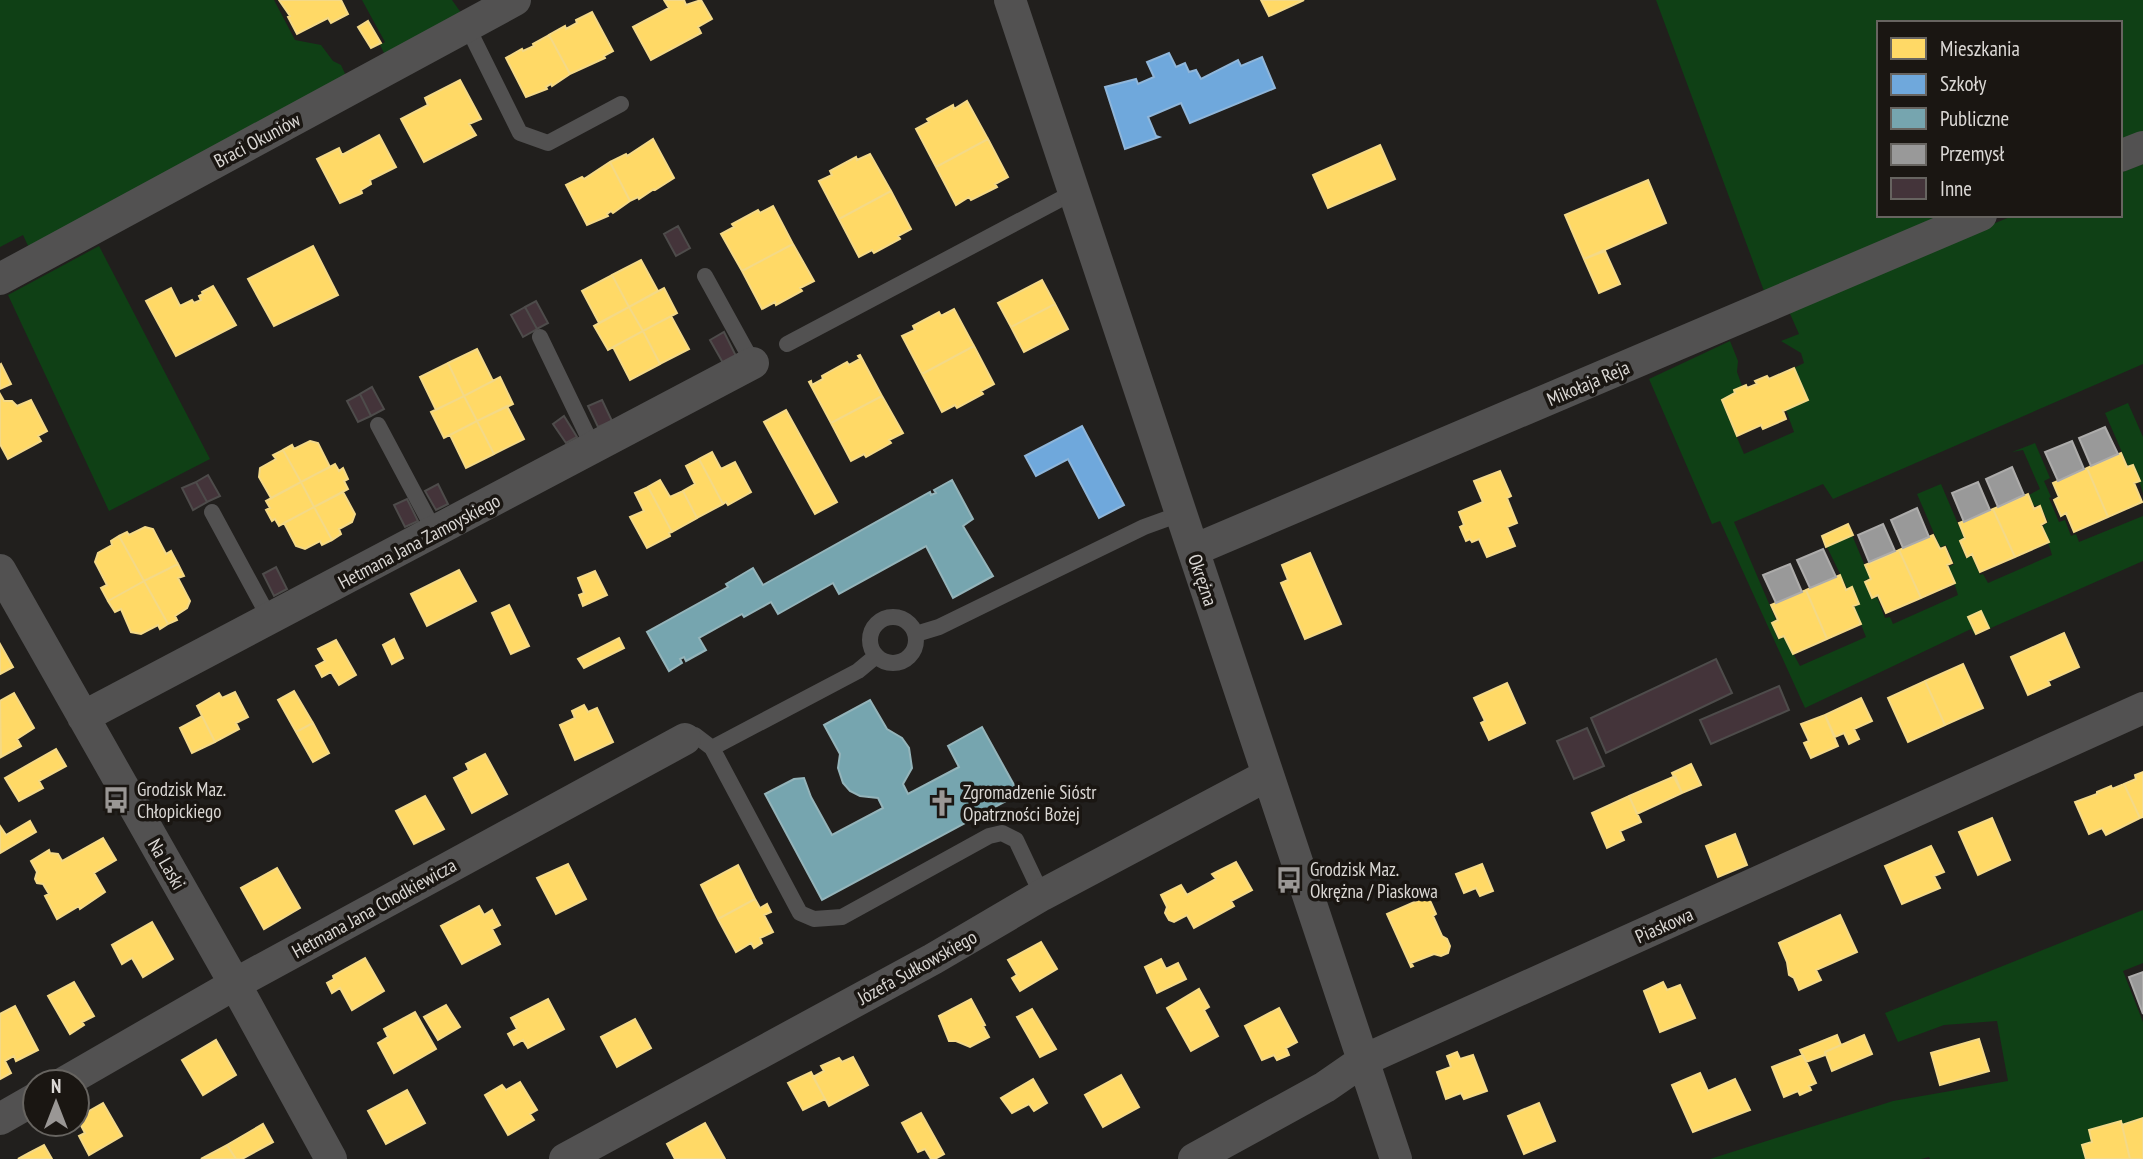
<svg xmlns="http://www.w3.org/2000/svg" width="2143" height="1159" viewBox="0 0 2143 1159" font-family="'PT Sans Narrow',sans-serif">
  <rect width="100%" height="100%" fill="#211f1d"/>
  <!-- green -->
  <path fill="#0f4015" d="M0 0H274L295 40 321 45 333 61 341 65 348 80 29 248 23 235 0 247Z
    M362 0H452L464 17 387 59 380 45 385 42Z
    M1656 0H2143V132L2120 142V23H1879V215H1946L1764 291Z
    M2143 164V364L1833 499 1823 484 1734 522 1776 620 1771 622 1778 639 1784 637 1800 666 1866 637 1854 607 1860 604 1852 587 1847 588 1827 547 1852 535 1870 578 1864 581 1872 599 1877 597 1885 618 1890 617 1893 624 1958 595 1949 567 1954 564 1946 545 1940 547 1917 494 1941 484 1964 538 1959 541 1966 558 1972 556 1980 575 1983 574 1988 583 2052 555 2043 526 2048 522 2040 505 2034 506 2029 495 2040 489 2023 450 2012 452 2035 443 2050 478 2044 481 2051 497 2049 498 2059 522 2065 520 2071 536 2076 534 2079 542 2143 516V561L1975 635 1971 629 1805 708 1720 521 1712 524 1649 379 1730 341 1738 361 1737 372 1742 386 1733 390 1735 393 1721 400 1744 454 1794 432 1786 410 1808 400 1794 368 1804 363 1801 353 1781 341 1799 334 1787 307 2015 215H2120V173Z
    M99 246 210 459 109 511 8 295Z
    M2128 403 2143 437V493L2133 464 2128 466 2105 413Z
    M2143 910V963L2123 971 2143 1022V1159H1930L1929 1157 1921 1159H1710L1893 1101 2008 1081 1997 1021 1944 1025 1898 1042 1885 1013Z"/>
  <!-- homes -->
  <path fill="#ffd966" stroke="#f4d987" stroke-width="2" d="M279 0H341L348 14 331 23 328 18 297 34 288 17 290 16Z
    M664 0H684L686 5 701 0 712 19 698 27 701 33 651 60 633 27 669 8Z
    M1261 0H1304L1269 16Z
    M592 12 613 51 604 56 605 58 570 74 549 35 565 26 566 29 577 23 576 20Z
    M368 21 381 43 371 48 358 27Z
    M549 35 570 74 552 86 551 84 546 87 547 89 526 97 506 58 522 49 523 51 534 46 533 44Z
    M460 80 481 119 469 124 476 135 424 162 401 119 428 105 425 98Z
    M967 101 988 139 936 167 916 129 929 122 927 119 953 105 954 109Z
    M379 135 396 167 370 180 371 184 361 190 362 193 360 194 340 203 317 159 339 148 342 155Z
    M653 139 674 178 655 190 654 189 639 199 638 197 630 201 610 162 626 154 627 156Z
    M988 139 1008 177 995 184 997 187 971 200 969 197 956 205 936 167Z
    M1380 145 1395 179 1328 208 1313 175Z
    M870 154 891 191 839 219 819 181 832 175 830 171 856 157 857 160Z
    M610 162 630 201 613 213 611 211 607 214 608 216 587 225 566 185 582 177 584 179Z
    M1648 180 1666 223 1584 259 1565 215Z
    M891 191 911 229 898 236 900 239 874 253 872 250 859 257 839 219Z
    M773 206 793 244 742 271 721 234 734 227 732 224 758 210 760 213Z
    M793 244 814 281 800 288 802 291 776 305 775 302 762 309 742 271Z
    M313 246 338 295 274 326 248 279Z
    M1605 251 1620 284 1599 293 1584 259Z
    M641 260 658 291 629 307 612 275Z
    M612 275 629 307 599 323 582 291Z
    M1042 280 1055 304 1011 327 998 303Z
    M213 286 236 325 176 356 146 301 171 288 180 306 192 300 194 303 201 300 199 296 203 294 202 292Z
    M664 288 677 313 643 331 629 307Z
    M1055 304 1068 329 1024 352 1011 327Z
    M629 307 643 331 608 350 594 326Z
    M954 309 974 346 922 374 902 336 915 330 913 326 939 312 941 316Z
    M671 316 689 349 660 364 643 331Z
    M643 331 660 364 630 380 613 347Z
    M974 346 994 384 981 391 983 394 957 408 955 405 942 412 922 374Z
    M477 349 493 381 464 396 448 363Z
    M860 355 882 396 831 423 809 382 811 381 812 385 823 379 822 376 847 362 849 365 860 359 858 356Z
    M448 363 464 396 436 410 420 377Z
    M1 364 11 384 0 389V365Z
    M1794 368 1808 400 1783 411 1786 419 1763 429 1761 425 1737 436 1722 400 1735 393 1734 390 1746 385 1747 388 1757 384 1755 381 1767 376 1769 379Z
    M500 377 513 404 477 421 464 396Z
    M0 394 4 401H12L17 406 31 400 47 431 38 436 41 441 8 459 0 444Z
    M464 396 477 421 444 438 431 412Z
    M882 396 903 433 889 440 891 443 866 457 864 454 851 461 831 423Z
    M507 406 524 439 494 454 477 421Z
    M786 410 837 502 815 514 764 422Z
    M477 421 494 454 466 468 450 435Z
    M310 441 318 443 330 467 301 482 283 450 292 445 294 449Z
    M283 450 301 482 271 498 259 477 260 468 276 459 273 455Z
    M712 452 721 469 735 462 751 492 728 505 726 502 723 504 699 459Z
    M2121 453 2127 467 2133 465 2140 481 2134 483 2142 502 2108 517 2087 468Z
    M699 459 723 504 697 518 683 491 695 484 686 466Z
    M335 464 339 471 343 468 348 479 344 481 348 489 314 507 301 482Z
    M2087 468 2108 517 2074 532 2066 513 2061 516 2054 500 2059 497 2053 483Z
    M1500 471 1511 496 1507 498 1517 523 1507 527 1515 546 1487 557 1479 539 1472 542 1470 539 1466 541 1460 527 1464 525 1459 512 1483 502 1474 481Z
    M660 480 670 497 683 491 697 518 672 532 648 487Z
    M301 482 314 507 279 526 275 519 272 521 266 510 270 508 266 501Z
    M648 487 672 532 669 533 670 536 647 548 630 517 644 511 635 493Z
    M343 492 355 514 352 522 339 529 341 534 332 540 314 507Z
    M2028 494 2034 509 2040 506 2046 522 2041 525 2049 542 2015 557 1993 509Z
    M314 507 332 540 322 545 320 541 305 549 296 546 284 523Z
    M1993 509 2015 557 1980 572 1972 554 1967 557 1960 541 1965 538 1959 523Z
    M1848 524 1853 535 1826 547 1822 536Z
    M145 527 153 529 166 554 171 551 178 564 144 581 119 536 127 532 129 535Z
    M1933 535 1940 549 1945 547 1952 563 1947 565 1955 583 1921 598 1899 550Z
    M119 536 144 581 108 601 101 588 107 585 95 562 98 553 112 545 111 541Z
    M1899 550 1921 598 1886 613 1878 595 1872 598 1865 582 1871 579 1865 565Z
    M1310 553 1341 624 1305 639 1281 583 1288 580 1282 565Z
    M178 564 184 576 178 578 190 601 187 608 175 616 177 620 168 624 144 581Z
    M459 570 476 601 427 626 411 594Z
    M595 571 607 595 583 606 579 595 584 593 578 578Z
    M1840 575 1846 590 1852 587 1859 604 1853 606 1861 624 1827 639 1806 590Z
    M144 581 168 624 160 629 158 625 141 634 131 632 121 609 115 612 108 601Z
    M1806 590 1827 639 1793 654 1784 636 1779 638 1772 623 1778 620 1771 605Z
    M509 605 529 646 511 654 492 613Z
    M1981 611 1989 628 1976 634 1968 617Z
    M2064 633 2079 667 2048 681 2050 685 2028 695 2011 657Z
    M619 638 624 648 584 668 578 659Z
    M394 639 403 658 392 664 383 645Z
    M336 640 356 675 339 685 331 672 322 677 316 666 325 661 318 649Z
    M0 644 13 667 0 674Z
    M1963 664 1983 708 1945 725 1925 681Z
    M1925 681 1945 725 1908 742 1888 698Z
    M1507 683 1525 723 1489 740 1481 723 1485 721 1474 698Z
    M294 691 313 723 296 732 278 700Z
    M235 692 248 717 236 723 239 729 215 742 197 706 219 693 222 698Z
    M14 693 34 728 17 739 21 746 1 757 0 701Z
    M1861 698 1872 721 1854 729 1859 739 1849 744 1844 733 1835 737 1825 715Z
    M584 705 588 712 597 708 613 742 575 760 560 725 575 718 572 711Z
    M1825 715 1838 746 1811 758 1804 743 1809 741 1801 724Z
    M202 716 215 742 192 753 180 728Z
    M313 723 329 753 313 762 296 732Z
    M56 749 66 766 39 781 43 788 19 801 5 778Z
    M485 754 507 794 472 813 454 778 469 770 466 764Z
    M1691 764 1701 785 1682 793 1672 773Z
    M2143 772V817L2140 818 2124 784 2136 779 2135 775Z
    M1675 776 1682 793 1637 814 1629 796Z
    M2124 784 2140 818 2106 835 2102 828 2089 834 2075 802 2097 794V792L2111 786 2112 789Z
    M425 796 444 829 414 844 396 811Z
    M1629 796 1641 822 1620 831 1624 840 1607 848 1592 813Z
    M1992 818 2010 860 1978 875 1959 832Z
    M30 821 36 832 0 853V826L6 835Z
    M1735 834 1747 865 1718 877 1706 846Z
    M103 838 116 860 94 873 105 892 80 909 79 906 57 919 45 896 49 894 43 884 37 883 35 879 37 872 31 861 49 850 50 853 58 854 62 861Z
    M1931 846 1944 872 1934 876 1940 888 1902 904 1885 866Z
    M1236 862 1252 890 1231 901 1234 906 1194 928 1187 915 1174 922 1169 920 1165 913 1167 907 1161 895 1181 885 1187 895 1216 879 1212 874Z
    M568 864 586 899 556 914 537 878Z
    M1482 864 1493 891 1480 896 1476 888 1464 893 1456 874Z
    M738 865 755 899 718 919 701 885Z
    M277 868 300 908 264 929 241 888Z
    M1428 896 1436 914 1433 916 1442 936 1447 939 1450 946 1448 953 1441 956 1434 954 1411 963 1413 966 1411 967 1387 914Z
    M755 899 760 908 767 904 771 912 764 915 773 932 760 938 762 943 754 948 751 943 736 952 718 919Z
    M479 906 484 915 492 910 500 925 492 929 500 944 462 964 441 926Z
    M1840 915 1857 952 1816 970 1821 980 1799 990 1794 978 1789 975 1787 962 1779 943Z
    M152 922 173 959 143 977 132 958 122 964 112 945Z
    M1041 942 1057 969 1020 991 1012 978 1017 975 1008 960Z
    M365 958 384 991 352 1010 340 988 332 993 327 983 334 979 333 976Z
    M1161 959 1166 969 1178 963 1186 979 1157 993 1145 967Z
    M74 982 94 1016 82 1022 84 1025 70 1034 48 996Z
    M1663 982 1667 990 1680 985 1695 1018 1660 1032 1644 991Z
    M1199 989 1209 1007 1204 1010 1218 1036 1191 1051 1167 1008Z
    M548 999 564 1029 528 1048 523 1040 514 1045 508 1034 517 1029 511 1018Z
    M971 999 985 1025 983 1026 989 1037 970 1047 956 1041H949L939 1016Z
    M446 1005 460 1027 438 1040 424 1017Z
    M15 1006 38 1050 16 1061 14 1056 5 1061 11 1073 0 1079V1014Z
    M1279 1008 1297 1042 1286 1048 1289 1055 1277 1060 1274 1055 1262 1060 1245 1026Z
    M1032 1009 1056 1049 1040 1057 1017 1017Z
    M415 1012 436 1049 394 1073 378 1043 388 1037 384 1029Z
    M635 1019 651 1048 617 1067 601 1037Z
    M1837 1035 1841 1045 1825 1052V1055L1806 1062 1800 1050Z
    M1864 1035 1872 1054 1832 1071 1825 1052Z
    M1979 1039 1989 1071 1940 1085 1931 1053Z
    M216 1040 236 1075 203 1095 182 1060Z
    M1457 1052 1460 1059 1473 1055 1487 1091 1464 1099 1461 1093 1446 1099 1437 1072 1451 1067 1447 1056Z
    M1803 1055 1816 1083 1809 1086 1811 1090 1800 1095 1798 1091 1784 1097 1772 1067Z
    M853 1057 868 1085 829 1106 813 1077 824 1071 821 1066 839 1058 842 1062Z
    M811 1072 825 1099 803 1110 788 1083Z
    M1700 1073 1708 1091 1735 1079 1750 1110 1693 1132 1672 1085Z
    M1121 1075 1139 1107 1103 1127 1085 1095Z
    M1033 1079 1047 1103 1034 1111 1029 1104 1012 1113 1001 1098Z
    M520 1082 537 1110 530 1114 534 1120 508 1135 485 1095 502 1085 506 1090Z
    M407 1090 425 1123 386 1144 368 1111Z
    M103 1103 122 1136 89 1155 79 1136 85 1133 77 1118Z
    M1539 1103 1555 1141 1524 1154 1508 1116Z
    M921 1113 944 1154 935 1159H931L925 1149 918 1152 902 1123Z
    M2143 1118V1159H2130L2122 1125Z
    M2121 1121 2130 1159H2086L2082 1145 2092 1142 2089 1130Z
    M705 1123 725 1159H675L667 1144Z
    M263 1124 273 1142 242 1159H236L227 1145Z
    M44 1145 52 1159H18L29 1153Z
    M227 1145 236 1159H201Z"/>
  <!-- schools -->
  <path fill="#6fa8dc" stroke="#8fb6da" stroke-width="2" d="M1169 53 1176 67 1185 63 1189 72 1196 70 1201 79 1238 60 1241 66 1262 57 1275 88 1190 123 1181 103 1148 117 1156 136 1159 137 1125 149 1105 87 1136 79 1138 84 1154 77 1147 62Z
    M1082 426 1124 505 1099 518 1068 459 1036 476 1025 456Z"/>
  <!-- public -->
  <path fill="#76a5af" stroke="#94b4ba" stroke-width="2" d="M952 480 973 519 963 526 993 576 953 598 926 546 839 594 833 583 778 614 771 602 744 617 742 614 699 638 706 650 686 661 684 657 680 659 682 663 669 671 647 632 728 587 726 584 753 568 763 585 930 492 931 495 936 493 934 490Z
    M870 700 887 729 902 738 909 748 912 768 903 784 908 794 959 767 948 746 982 727 1019 794 822 900 765 794 794 779 804 778 811 797 832 835 883 808 878 798 860 796 850 791 843 783 838 768 840 754 824 725Z"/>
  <!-- industry -->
  <path fill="#999" stroke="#adacab" stroke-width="2" d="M2105 427 2118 454 2091 466 2079 438Z
    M2072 441 2084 469 2058 481 2045 452Z
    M2012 467 2024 495 1998 507 1986 479Z
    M1978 482 1990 510 1964 522 1952 493Z
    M1917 508 1929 537 1903 548 1891 520Z
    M1883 524 1895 551 1869 562 1858 535Z
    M1823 549 1836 577 1810 588 1797 560Z
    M1790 564 1802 592 1776 603 1763 575Z
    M2143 972V1014L2129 977Z"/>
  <!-- building -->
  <path fill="#44343a" stroke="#4e4c4b" stroke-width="2" d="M678 226 690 248 676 256 664 234Z
    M536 301 548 323 537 329 525 307Z
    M525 307 537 329 523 337 511 315Z
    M724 332 736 356 723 363 710 340Z
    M372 387 384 409 371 416 360 394Z
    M360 394 371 416 358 422 347 401Z
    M602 400 612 421 598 427 588 406Z
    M564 416 577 437 566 443 553 424Z
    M208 475 220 496 207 502 196 482Z
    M196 482 207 502 193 510 182 488Z
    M438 484 448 504 436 510 425 491Z
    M407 499 418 521 405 527 394 505Z
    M276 567 287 589 274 596 263 574Z
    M1716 659 1732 693 1606 753 1591 718Z
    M1779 686 1789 710 1711 744 1700 720Z
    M1587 728 1604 766 1574 779 1557 741Z"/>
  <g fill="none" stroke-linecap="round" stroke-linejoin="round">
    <!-- lane -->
    <path stroke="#525151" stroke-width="16" d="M467 26 520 133 548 143 621 104
      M705 276 753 363
      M540 337 594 449
      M787 344 1074 192
      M378 425 435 532
      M212 512 270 619
      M870 640a23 23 0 1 1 46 0a23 23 0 1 1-46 0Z
      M916 634 939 627 1144 527 1180 514
      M685 739 695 735 712 748 858 671 876 656
      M712 748 800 913 814 919 842 917 989 836 1002 833 1016 840 1042 895"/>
    <!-- street -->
    <path stroke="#525151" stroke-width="32" d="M1010 0 1396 1159
      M2120 156 2143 147
      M0 279 515 0
      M1194 550 1981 215
      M0 570 235 984 331 1159
      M83 717 753 363
      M65 1082 235 984 685 739
      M0 1119 35 1099
      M565 1159 933 959 1042 895 1268 775
      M1194 1159 1325 1087 1364 1060 2143 708"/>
  </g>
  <!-- icons -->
  <defs>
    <symbol id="bus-bare" viewBox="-9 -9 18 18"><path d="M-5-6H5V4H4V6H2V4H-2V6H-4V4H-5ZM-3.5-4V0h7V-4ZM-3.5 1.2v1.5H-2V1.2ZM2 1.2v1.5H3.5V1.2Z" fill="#9a9795" stroke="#1a1612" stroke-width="2.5" paint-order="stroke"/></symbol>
    <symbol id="church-bare" viewBox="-9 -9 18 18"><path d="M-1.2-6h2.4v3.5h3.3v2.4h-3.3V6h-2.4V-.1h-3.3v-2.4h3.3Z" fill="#9a9795" stroke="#1a1612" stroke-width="2.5" paint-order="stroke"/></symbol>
  </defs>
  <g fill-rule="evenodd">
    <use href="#bus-bare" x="97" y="781" width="38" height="38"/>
    <use href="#church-bare" x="923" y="784" width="38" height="38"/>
    <use href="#bus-bare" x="1270" y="861" width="38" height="38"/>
  </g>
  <g text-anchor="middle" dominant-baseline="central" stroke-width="7" stroke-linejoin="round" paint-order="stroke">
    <!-- street labels -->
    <g font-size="19" fill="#dbd8d5" stroke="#1a1612">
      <text transform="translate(257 140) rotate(-28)">Braci Okuniów</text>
      <text transform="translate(1588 383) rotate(-23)">Mikołaja Reja</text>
      <text transform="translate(419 541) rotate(-28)">Hetmana Jana Zamoyskiego</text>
      <text transform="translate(1203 580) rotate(71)">Okrężna</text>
      <text transform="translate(167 864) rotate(60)">Na Laski</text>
      <text transform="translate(374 908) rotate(-29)">Hetmana Jana Chodkiewicza</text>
      <text transform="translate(1664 925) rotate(-24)">Piaskowa</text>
      <text transform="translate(917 967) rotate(-29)">Józefa Sułkowskiego</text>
    </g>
    <!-- poi labels -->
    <g font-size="19" fill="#dbd8d5" stroke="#1a1612" text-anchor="start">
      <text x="137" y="789">Grodzisk Maz.<tspan x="137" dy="22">Chłopickiego</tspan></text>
      <text x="963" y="792">Zgromadzenie Sióstr<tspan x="963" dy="22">Opatrzności Bożej</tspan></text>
      <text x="1310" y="869">Grodzisk Maz.<tspan x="1310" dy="22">Okrężna / Piaskowa</tspan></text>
    </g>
  </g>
  <!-- legend -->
  <rect x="1877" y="21" width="245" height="196" fill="#1a1612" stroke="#676460" stroke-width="2"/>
  <rect x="1891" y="38" width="35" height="21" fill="#ffd966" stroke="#676460" stroke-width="2"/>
  <text x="1940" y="56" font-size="21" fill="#dbd8d5">Mieszkania</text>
  <rect x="1891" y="74" width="35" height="21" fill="#6fa8dc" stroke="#676460" stroke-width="2"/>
  <text x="1940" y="91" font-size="21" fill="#dbd8d5">Szkoły</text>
  <rect x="1891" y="108" width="35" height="21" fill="#76a5af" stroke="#676460" stroke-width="2"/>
  <text x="1940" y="126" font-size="21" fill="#dbd8d5">Publiczne</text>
  <rect x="1891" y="144" width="35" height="21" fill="#999999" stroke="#676460" stroke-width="2"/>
  <text x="1940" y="161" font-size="21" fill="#dbd8d5">Przemysł</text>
  <rect x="1891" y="178" width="35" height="21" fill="#44343a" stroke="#676460" stroke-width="2"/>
  <text x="1940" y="196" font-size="21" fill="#dbd8d5">Inne</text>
  <!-- north arrow -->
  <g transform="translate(56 1103)"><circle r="33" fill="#1a1612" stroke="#676460" stroke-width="2"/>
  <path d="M0-5L12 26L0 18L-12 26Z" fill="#9a9795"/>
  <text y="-10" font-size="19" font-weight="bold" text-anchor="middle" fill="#dbd8d5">N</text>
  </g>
</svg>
